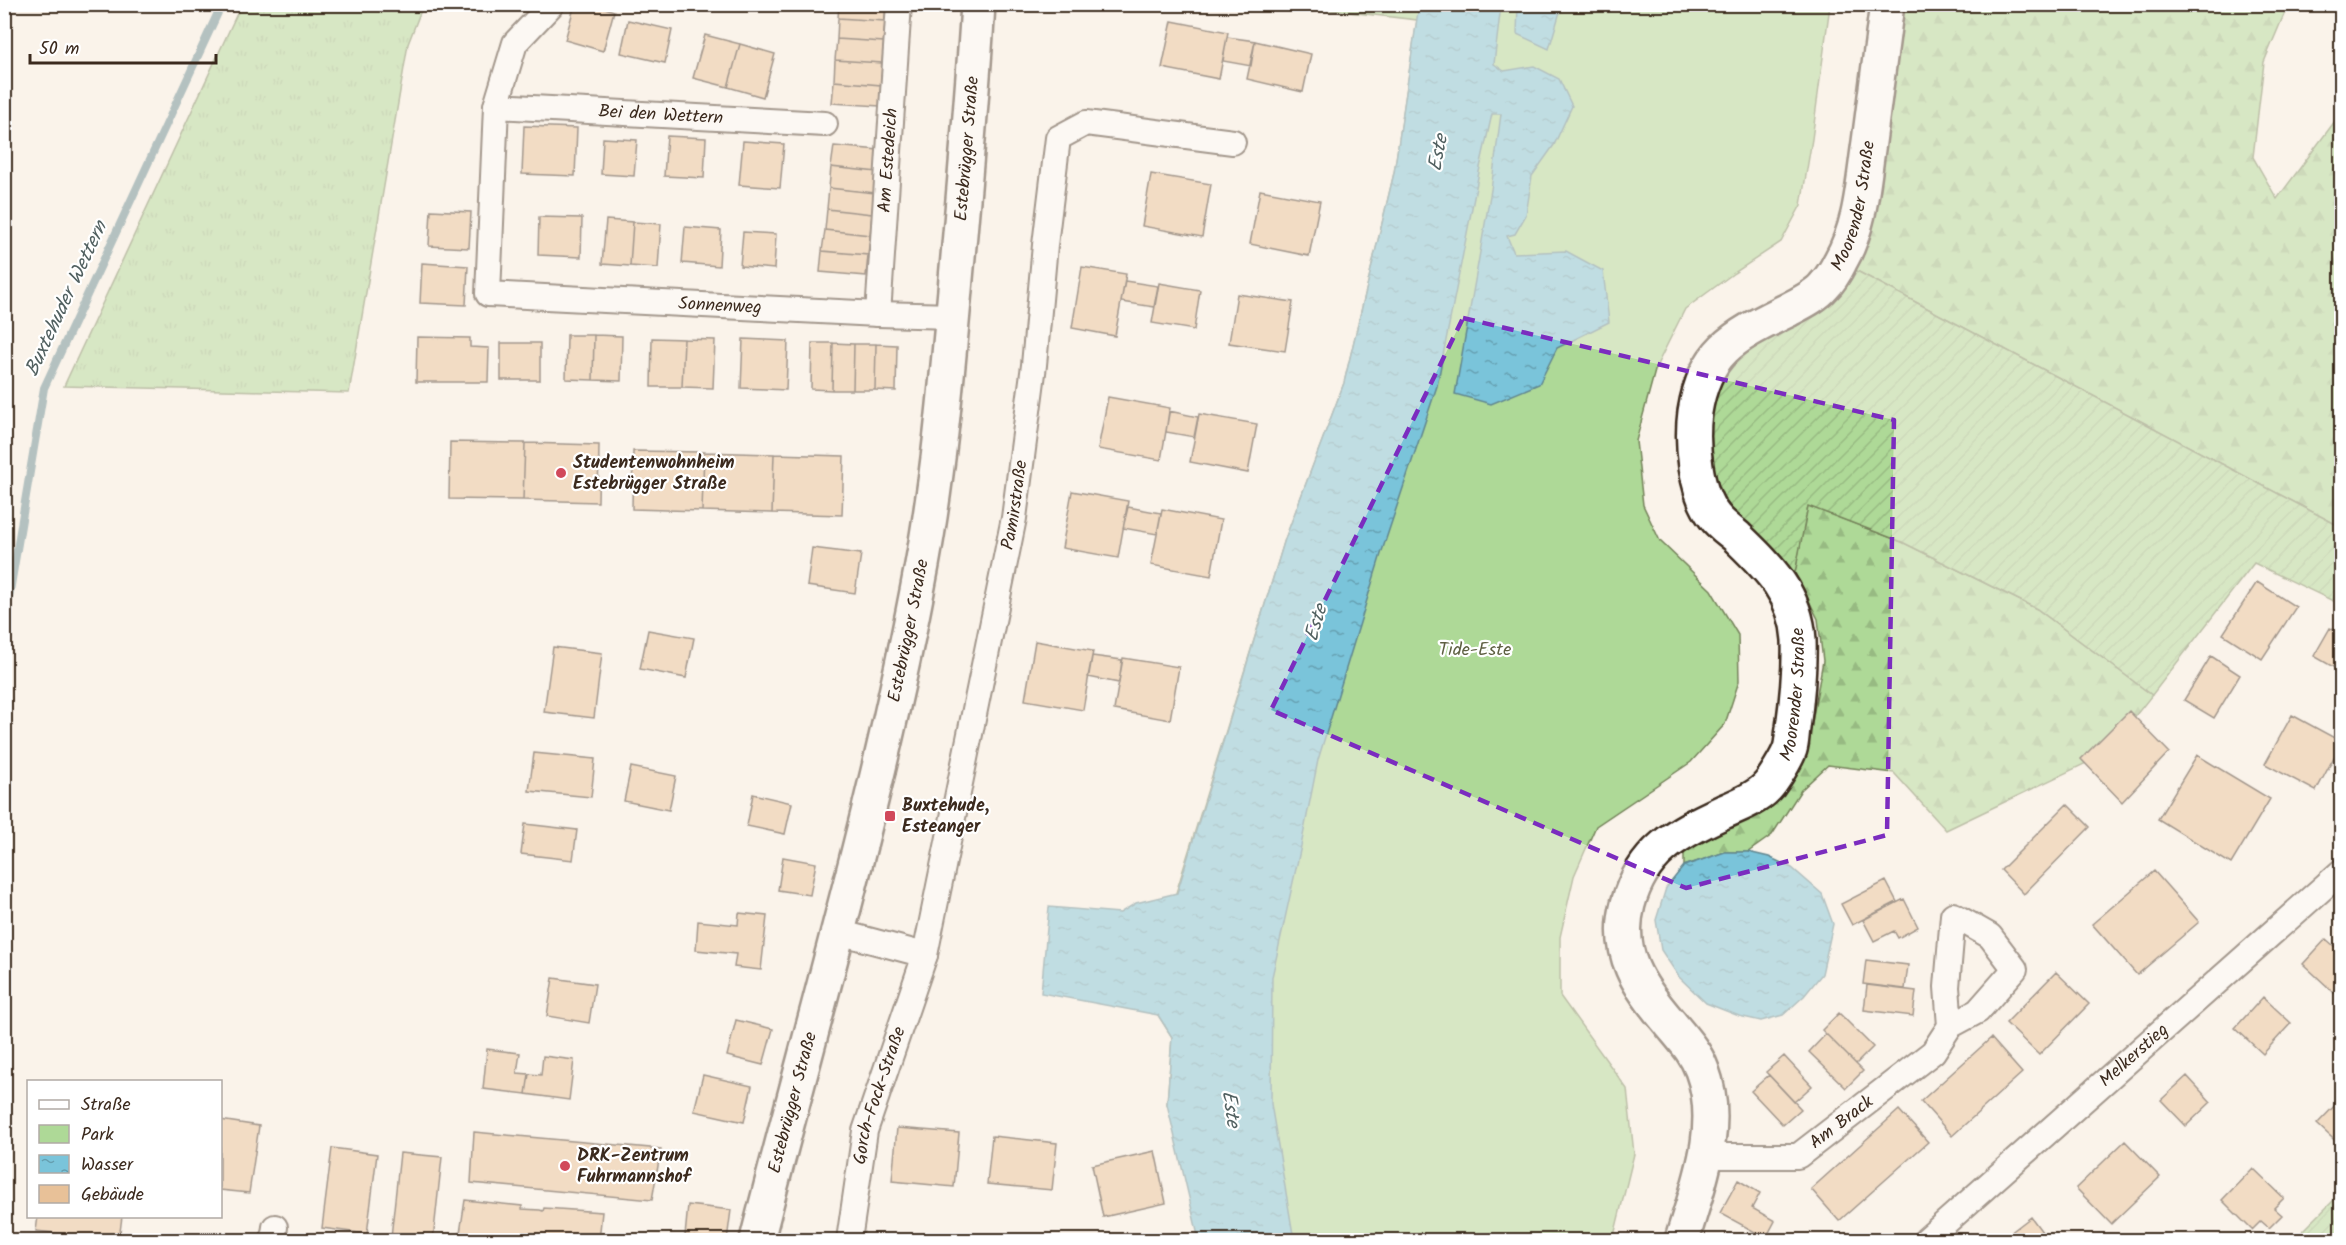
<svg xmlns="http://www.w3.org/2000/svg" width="2346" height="1245" viewBox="0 0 2346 1245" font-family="Kalam,sans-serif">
  <defs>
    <pattern id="grass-tufts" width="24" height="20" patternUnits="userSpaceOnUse" patternTransform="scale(1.5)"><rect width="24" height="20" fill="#aed997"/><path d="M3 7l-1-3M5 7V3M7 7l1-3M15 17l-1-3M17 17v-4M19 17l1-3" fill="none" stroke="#97ba82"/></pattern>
    <pattern id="forest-firs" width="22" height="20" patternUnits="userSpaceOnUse" patternTransform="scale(1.5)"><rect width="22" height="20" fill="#aed997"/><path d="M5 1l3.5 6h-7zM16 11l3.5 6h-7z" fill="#97ba82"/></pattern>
    <pattern id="garden-furrows" width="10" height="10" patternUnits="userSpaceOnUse" patternTransform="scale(1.5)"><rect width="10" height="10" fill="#aed997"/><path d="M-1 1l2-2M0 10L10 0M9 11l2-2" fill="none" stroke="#97ba82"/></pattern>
    <pattern id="water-ripples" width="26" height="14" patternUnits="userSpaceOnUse" patternTransform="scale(1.5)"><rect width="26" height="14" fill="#7ac4da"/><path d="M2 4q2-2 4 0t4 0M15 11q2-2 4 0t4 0" fill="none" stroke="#659fb0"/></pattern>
  </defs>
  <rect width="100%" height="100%" fill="#faf3ea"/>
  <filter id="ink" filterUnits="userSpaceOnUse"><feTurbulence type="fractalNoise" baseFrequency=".0167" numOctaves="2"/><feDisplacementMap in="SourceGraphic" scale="12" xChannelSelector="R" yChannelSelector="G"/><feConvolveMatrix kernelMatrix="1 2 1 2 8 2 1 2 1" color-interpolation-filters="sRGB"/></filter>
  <g filter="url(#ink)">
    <!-- grass -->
    <path fill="url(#grass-tufts)" stroke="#74825a" stroke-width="1.5" d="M241 5H423L408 44 349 393 64 386Z"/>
    <!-- forest -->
    <path fill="url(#forest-firs)" stroke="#74825a" stroke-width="1.5" d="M1904 5H2288L2264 62 2253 157 2277 199 2341 113V527L1853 269 1877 178Z
      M1807 505 1902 542 2037 609 2152 695 2105 754 1946 830 1894 773 1828 765 1801 790 1772 835 1748 852H1725L1684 866V846L1739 823 1784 796 1807 749 1823 661 1818 619 1795 573Z"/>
    <!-- park -->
    <path fill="#aed997" stroke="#74825a" stroke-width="1.5" d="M1287 5H1830L1812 139 1801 205 1781 242 1734 273 1685 309 1656 367 1636 441 1643 505 1660 541 1711 590 1738 635 1739 681 1725 724 1691 762 1596 826 1574 876 1560 937V996L1627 1089 1634 1154 1613 1240H1278L1167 1104 1172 1037 1158 1015 1176 893 1285 539 1344 383 1394 173 1417 20Z"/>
    <!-- garden -->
    <path fill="url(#garden-furrows)" stroke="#74825a" stroke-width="1.5" d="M1853 269 2341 527V570L2333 601 2254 563 2152 695 2037 609 1902 542 1808 506 1795 573 1733 511 1716 487 1706 449 1711 387 1724 367Z
      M2336 1198 2341 1203V1240H2294Z"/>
    <!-- water -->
    <path fill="url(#water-ripples)" stroke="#61868f" stroke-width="1.5" d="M1419 5H1501L1494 64 1504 71 1534 66 1559 79 1572 106 1554 145 1532 176 1526 215 1515 234 1507 236 1514 253 1566 251 1603 271 1609 322 1557 348 1539 384 1491 404 1455 394 1491 190 1501 114H1492L1479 172 1437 386 1381 554 1318 760 1301 846 1272 977 1271 1104 1294 1240H1199L1167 1104 1172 1037 1158 1015 1041 993 1049 907 1120 913 1136 903 1177 893 1285 539 1344 383 1394 173Z
      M1518 5H1562L1549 49 1517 34Z
      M1725 852H1748L1769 857 1792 868 1822 894 1833 924 1822 974 1804 996 1783 1015 1761 1021 1739 1016 1706 1003 1679 977 1661 950 1656 920 1666 888 1684 866Z"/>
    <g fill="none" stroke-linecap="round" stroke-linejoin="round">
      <!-- stream -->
      <path stroke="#61868f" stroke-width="8" d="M4 627 44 388 222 4"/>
    </g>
    <!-- building -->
    <path fill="#e8c198" stroke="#3b2a1e" stroke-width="1.5" d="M575 4H593L614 11 603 51 565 40Z
      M839 4H886L885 21 838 18Z
      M838 18 885 21 884 42 837 39Z
      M628 20 672 30 665 63 621 53Z
      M1172 21 1228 32 1219 79 1162 68Z
      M705 35 740 44 728 87 693 78Z
      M1227 37 1255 41 1251 66 1223 61Z
      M837 39 884 42 882 63 835 60Z
      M1255 41 1311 54 1303 92 1247 79Z
      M740 44 775 54 763 97 728 87Z
      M835 60 882 63 881 85 834 81Z
      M834 81 881 85 880 106 832 103Z
      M524 126 577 128 575 176 522 174Z
      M667 136 706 138 704 178 664 176Z
      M603 138 637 140 634 176 601 174Z
      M743 141 784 144 780 188 739 185Z
      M834 146 879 150 877 172 831 167Z
      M831 167 877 172 875 193 829 188Z
      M1151 174 1211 184 1202 237 1142 226Z
      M829 188 875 193 872 214 827 209Z
      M1260 190 1320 201 1309 256 1250 244Z
      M827 209 872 214 870 235 825 230Z
      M431 210 471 212 469 248 429 246Z
      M539 217 582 218 581 257 538 255Z
      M606 220 633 222 630 266 602 264Z
      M633 222 661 224 658 268 630 266Z
      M685 227 721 230 719 266 682 263Z
      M825 230 870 235 868 255 822 251Z
      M743 232 776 234 774 269 740 266Z
      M822 251 868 255 866 276 820 272Z
      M422 263 468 266 466 305 420 303Z
      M1082 267 1126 274 1115 336 1072 328Z
      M1125 281 1158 286 1154 307 1121 302Z
      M1159 283 1200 290 1194 330 1152 323Z
      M1237 294 1293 302 1285 351 1229 343Z
      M567 335H594L593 380 566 379Z
      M594 335 622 336 621 381 593 380Z
      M417 337 470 338V347L489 348 488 382H416Z
      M652 338 684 339 682 387H651Z
      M684 339 715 340 713 388 682 387Z
      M743 339 788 341 786 390 741 388Z
      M501 343H540V380H501Z
      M812 343H833L832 390 811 389Z
      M833 343 854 344 853 390H832Z
      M854 344H876L875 390H853Z
      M876 344 897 345 896 391 875 390Z
      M1108 397 1170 408 1161 460 1098 449Z
      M1169 411 1198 417 1194 437 1166 432Z
      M1199 414 1257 424 1248 473 1190 462Z
      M450 442 525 443 523 500 449 499Z
      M525 443 599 445 598 502 523 500Z
      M633 451 704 452 702 511 632 509Z
      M704 452 774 454 772 513 702 511Z
      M774 454 844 456 842 515 772 513Z
      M1072 491 1128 501 1118 558 1062 548Z
      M1128 507 1161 513 1157 534 1123 528Z
      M1162 509 1221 520 1211 576 1151 565Z
      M812 548 861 554 855 593 807 586Z
      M2257 582 2296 607 2262 659 2223 634Z
      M2330 628 2342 635V672L2314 656Z
      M648 630 694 638 686 678 640 669Z
      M1035 641 1093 651 1083 710 1025 700Z
      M553 647 602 653 594 718 544 712Z
      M1092 656 1122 660 1119 683 1088 677Z
      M2211 656 2240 675 2214 718 2184 700Z
      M1123 658 1179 667 1170 720 1114 710Z
      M2129 711 2169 752 2122 802 2081 759Z
      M2292 715 2342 742 2316 791 2265 764Z
      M534 753 595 759 591 797 529 791Z
      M2197 755 2270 799 2231 864 2158 819Z
      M631 767 676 776 669 810 624 801Z
      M753 794 792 803 785 834 747 826Z
      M2067 804 2090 827 2024 894 2001 870Z
      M525 824 577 830 573 860 521 854Z
      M783 857 816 863 810 895 778 890Z
      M2154 871 2199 922 2137 975 2092 924Z
      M1886 881 1897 902 1852 925 1841 904Z
      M1904 899 1918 927 1898 938 1894 931 1874 941 1863 920Z
      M739 913 767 916 761 970 734 967 736 954 696 950 698 921 738 925Z
      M2326 939 2342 953V1000L2303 964Z
      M1866 960 1908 965 1905 989 1863 984Z
      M2056 972 2089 1004 2039 1055 2006 1023Z
      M553 978 595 984 589 1023 547 1016Z
      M1867 985 1916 991 1913 1016 1864 1010Z
      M2263 997 2291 1023 2263 1054 2235 1028Z
      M1839 1013 1873 1047 1856 1064 1822 1030Z
      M736 1020 773 1029 763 1065 727 1056Z
      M1826 1034 1863 1071 1846 1088 1809 1052Z
      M1991 1038 2022 1073 1952 1136 1921 1101Z
      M487 1049 520 1053 517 1073 529 1074 526 1094 483 1089Z
      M543 1056 574 1060 569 1100 526 1094 529 1074 541 1075Z
      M1784 1056 1812 1086 1794 1102 1766 1072Z
      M703 1075 752 1086 744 1122 694 1111Z
      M1769 1075 1801 1109 1783 1125 1751 1091Z
      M2187 1076 2211 1102 2186 1126 2161 1100Z
      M2342 1098V1147L2317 1124Z
      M1899 1110 1928 1142 1839 1221 1811 1189Z
      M220 1120 259 1126 249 1193 220 1190Z
      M897 1128 959 1133 954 1187 892 1181Z
      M474 1132 661 1149 652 1200 471 1183Z
      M992 1136 1057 1143 1052 1190 987 1184Z
      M2125 1141 2160 1177 2111 1224 2076 1188Z
      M332 1148 377 1154 367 1234 322 1228Z
      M1155 1151 1166 1203 1103 1217 1092 1165Z
      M400 1153 442 1157 433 1240 391 1237Z
      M2253 1168 2284 1198 2274 1208 2282 1215 2269 1228 2261 1221 2252 1230 2222 1200Z
      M1738 1180 1760 1193 1752 1208 1775 1221 1766 1238 1720 1213Z
      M465 1200 522 1206V1209L540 1210 543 1211 544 1208 602 1212 599 1240H459Z
      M688 1205 731 1210 727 1240 685 1236Z
      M38 1216H122L119 1240 36 1231Z
      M2031 1217 2048 1240H2001Z"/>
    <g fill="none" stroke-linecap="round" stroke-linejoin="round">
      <defs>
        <g id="street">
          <path id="s1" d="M552 4 515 43 496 106 488 294 878 314 953 316"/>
          <path id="s2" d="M496 106 825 124"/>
          <path id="s3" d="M878 314 899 4"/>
          <path id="s4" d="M838 932 925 955 1014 518 1034 365 1045 245 1058 138 1086 123 1233 142"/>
          <path id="s5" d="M1706 1156H1798L1933 1052 1950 1026 1978 1011 2015 969 1990 936 1953 915 1947 987 1950 1026"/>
          <path d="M273 1240 275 1227"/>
          <path id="s6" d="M849 1240 865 1131 925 955"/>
          <path id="s7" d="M1926 1240 2342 871"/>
        </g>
        <g id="secondary">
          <path id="s8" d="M757 1240C814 1016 880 793 922 565 938 477 946 389 954 301 963 202 972 103 978 4"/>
          <path id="s9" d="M1682 1240C1698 1186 1723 1126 1702 1070 1695 1051 1682 1038 1669 1022 1639 987 1615 953 1628 904 1642 852 1677 833 1723 812 1737 806 1756 799 1767 787 1773 781 1787 758 1790 749 1792 743 1792 734 1793 728 1797 699 1800 670 1799 640 1796 593 1768 567 1737 537 1730 531 1721 525 1715 517 1695 493 1691 442 1695 412 1705 349 1736 336 1788 310 1799 304 1816 296 1824 286 1830 280 1836 270 1840 262 1861 226 1863 182 1869 142 1875 96 1881 50 1887 4"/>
        </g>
      </defs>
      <!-- street casing -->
      <use href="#street" stroke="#3b2a1e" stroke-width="28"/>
      <!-- secondary casing -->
      <use href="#secondary" stroke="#3b2a1e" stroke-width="38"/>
      <!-- street -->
      <use href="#street" stroke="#fff" stroke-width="24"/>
      <!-- secondary -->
      <use href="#secondary" stroke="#fff" stroke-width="33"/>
    </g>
  </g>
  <!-- marked area -->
  <path d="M0 0H2346V1245H0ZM1463 318 1894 420 1887 835 1686 888 1271 710Z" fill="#faf3ea" fill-opacity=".55" fill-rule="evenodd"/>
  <path fill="none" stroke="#7b2cbf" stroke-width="4.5" stroke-dasharray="12 8" stroke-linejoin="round" d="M1463 318 1894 420 1887 835 1686 888 1271 710Z"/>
  <!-- markers -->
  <g fill="#d1495b" stroke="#fff" stroke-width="2">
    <circle cx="561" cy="473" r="6"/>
    <rect x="884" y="810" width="12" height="12" rx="3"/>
    <circle cx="565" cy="1166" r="6"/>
  </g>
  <g text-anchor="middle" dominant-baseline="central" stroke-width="4.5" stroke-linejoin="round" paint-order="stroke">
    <!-- street labels -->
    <g font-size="18" fill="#3b2a1e" stroke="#fff">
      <text stroke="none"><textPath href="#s2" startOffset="165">Bei den Wettern</textPath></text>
      <text stroke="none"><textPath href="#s8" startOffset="1114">Estebrügger Straße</textPath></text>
      <text stroke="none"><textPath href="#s3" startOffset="154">Am Estedeich</textPath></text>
      <text stroke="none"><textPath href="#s9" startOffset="1246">Moorender Straße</textPath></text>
      <text stroke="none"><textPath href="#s1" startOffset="540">Sonnenweg</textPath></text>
      <text stroke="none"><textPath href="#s4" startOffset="549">Pamirstraße</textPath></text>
      <text stroke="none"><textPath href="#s8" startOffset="628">Estebrügger Straße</textPath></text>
      <text stroke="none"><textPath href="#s9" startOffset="652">Moorender Straße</textPath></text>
      <text stroke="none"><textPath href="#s7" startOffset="278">Melkerstieg</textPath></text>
      <text stroke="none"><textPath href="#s6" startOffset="148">Gorch-Fock-Straße</textPath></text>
      <text stroke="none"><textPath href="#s8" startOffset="142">Estebrügger Straße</textPath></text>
      <text stroke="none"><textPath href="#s5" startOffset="147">Am Brack</textPath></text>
    </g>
    <!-- poi labels -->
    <g font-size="18" font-weight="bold" fill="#3b2a1e" stroke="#fff" text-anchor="start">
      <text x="573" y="463">Studentenwohnheim<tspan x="573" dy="21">Estebrügger Straße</tspan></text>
      <text x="902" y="806">Buxtehude,<tspan x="902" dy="21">Esteanger</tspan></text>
      <text x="577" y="1156">DRK-Zentrum<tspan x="577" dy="21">Fuhrmannshof</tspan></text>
    </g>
    <!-- park labels -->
    <g font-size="18" fill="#5e5f42" stroke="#fff">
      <text x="1475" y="650">Tide-Este</text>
    </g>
    <!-- water labels -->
    <g font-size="20" font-style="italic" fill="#516060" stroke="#fff">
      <text transform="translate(1439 153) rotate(-79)">Este</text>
      <text transform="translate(67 299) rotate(-65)">Buxtehuder Wettern</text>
      <text transform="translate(1317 623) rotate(-73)">Este</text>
      <text transform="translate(1230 1109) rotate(82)">Este</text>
    </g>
  </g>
  <!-- margin -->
  <rect width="2346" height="1245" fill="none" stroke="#fff" stroke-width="24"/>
  <rect x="12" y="12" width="2322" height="1221" fill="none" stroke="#3b2a1e" stroke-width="2" filter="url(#ink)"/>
  <!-- legend -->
  <rect x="27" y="1080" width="195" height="138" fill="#ffffff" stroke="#b1aaa5" stroke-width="1.5"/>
  <rect x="39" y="1100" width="30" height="9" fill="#ffffff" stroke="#b1aaa5" stroke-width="1.5"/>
  <text x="81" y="1110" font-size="18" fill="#3b2a1e">Straße</text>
  <rect x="39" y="1125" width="30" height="18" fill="#aed997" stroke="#b1aaa5" stroke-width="1.5"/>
  <text x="81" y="1140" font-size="18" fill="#3b2a1e">Park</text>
  <rect x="39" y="1155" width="30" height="18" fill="url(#water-ripples)" stroke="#b1aaa5" stroke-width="1.5"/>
  <text x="81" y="1170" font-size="18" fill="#3b2a1e">Wasser</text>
  <rect x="39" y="1185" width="30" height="18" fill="#e8c198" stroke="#b1aaa5" stroke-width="1.5"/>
  <text x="81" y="1200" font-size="18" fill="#3b2a1e">Gebäude</text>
  <!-- scale -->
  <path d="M30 54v9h186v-9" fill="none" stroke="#3b2a1e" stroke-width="3"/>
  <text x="39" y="54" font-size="18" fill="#3b2a1e" stroke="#ffffff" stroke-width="4.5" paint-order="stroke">50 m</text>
</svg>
